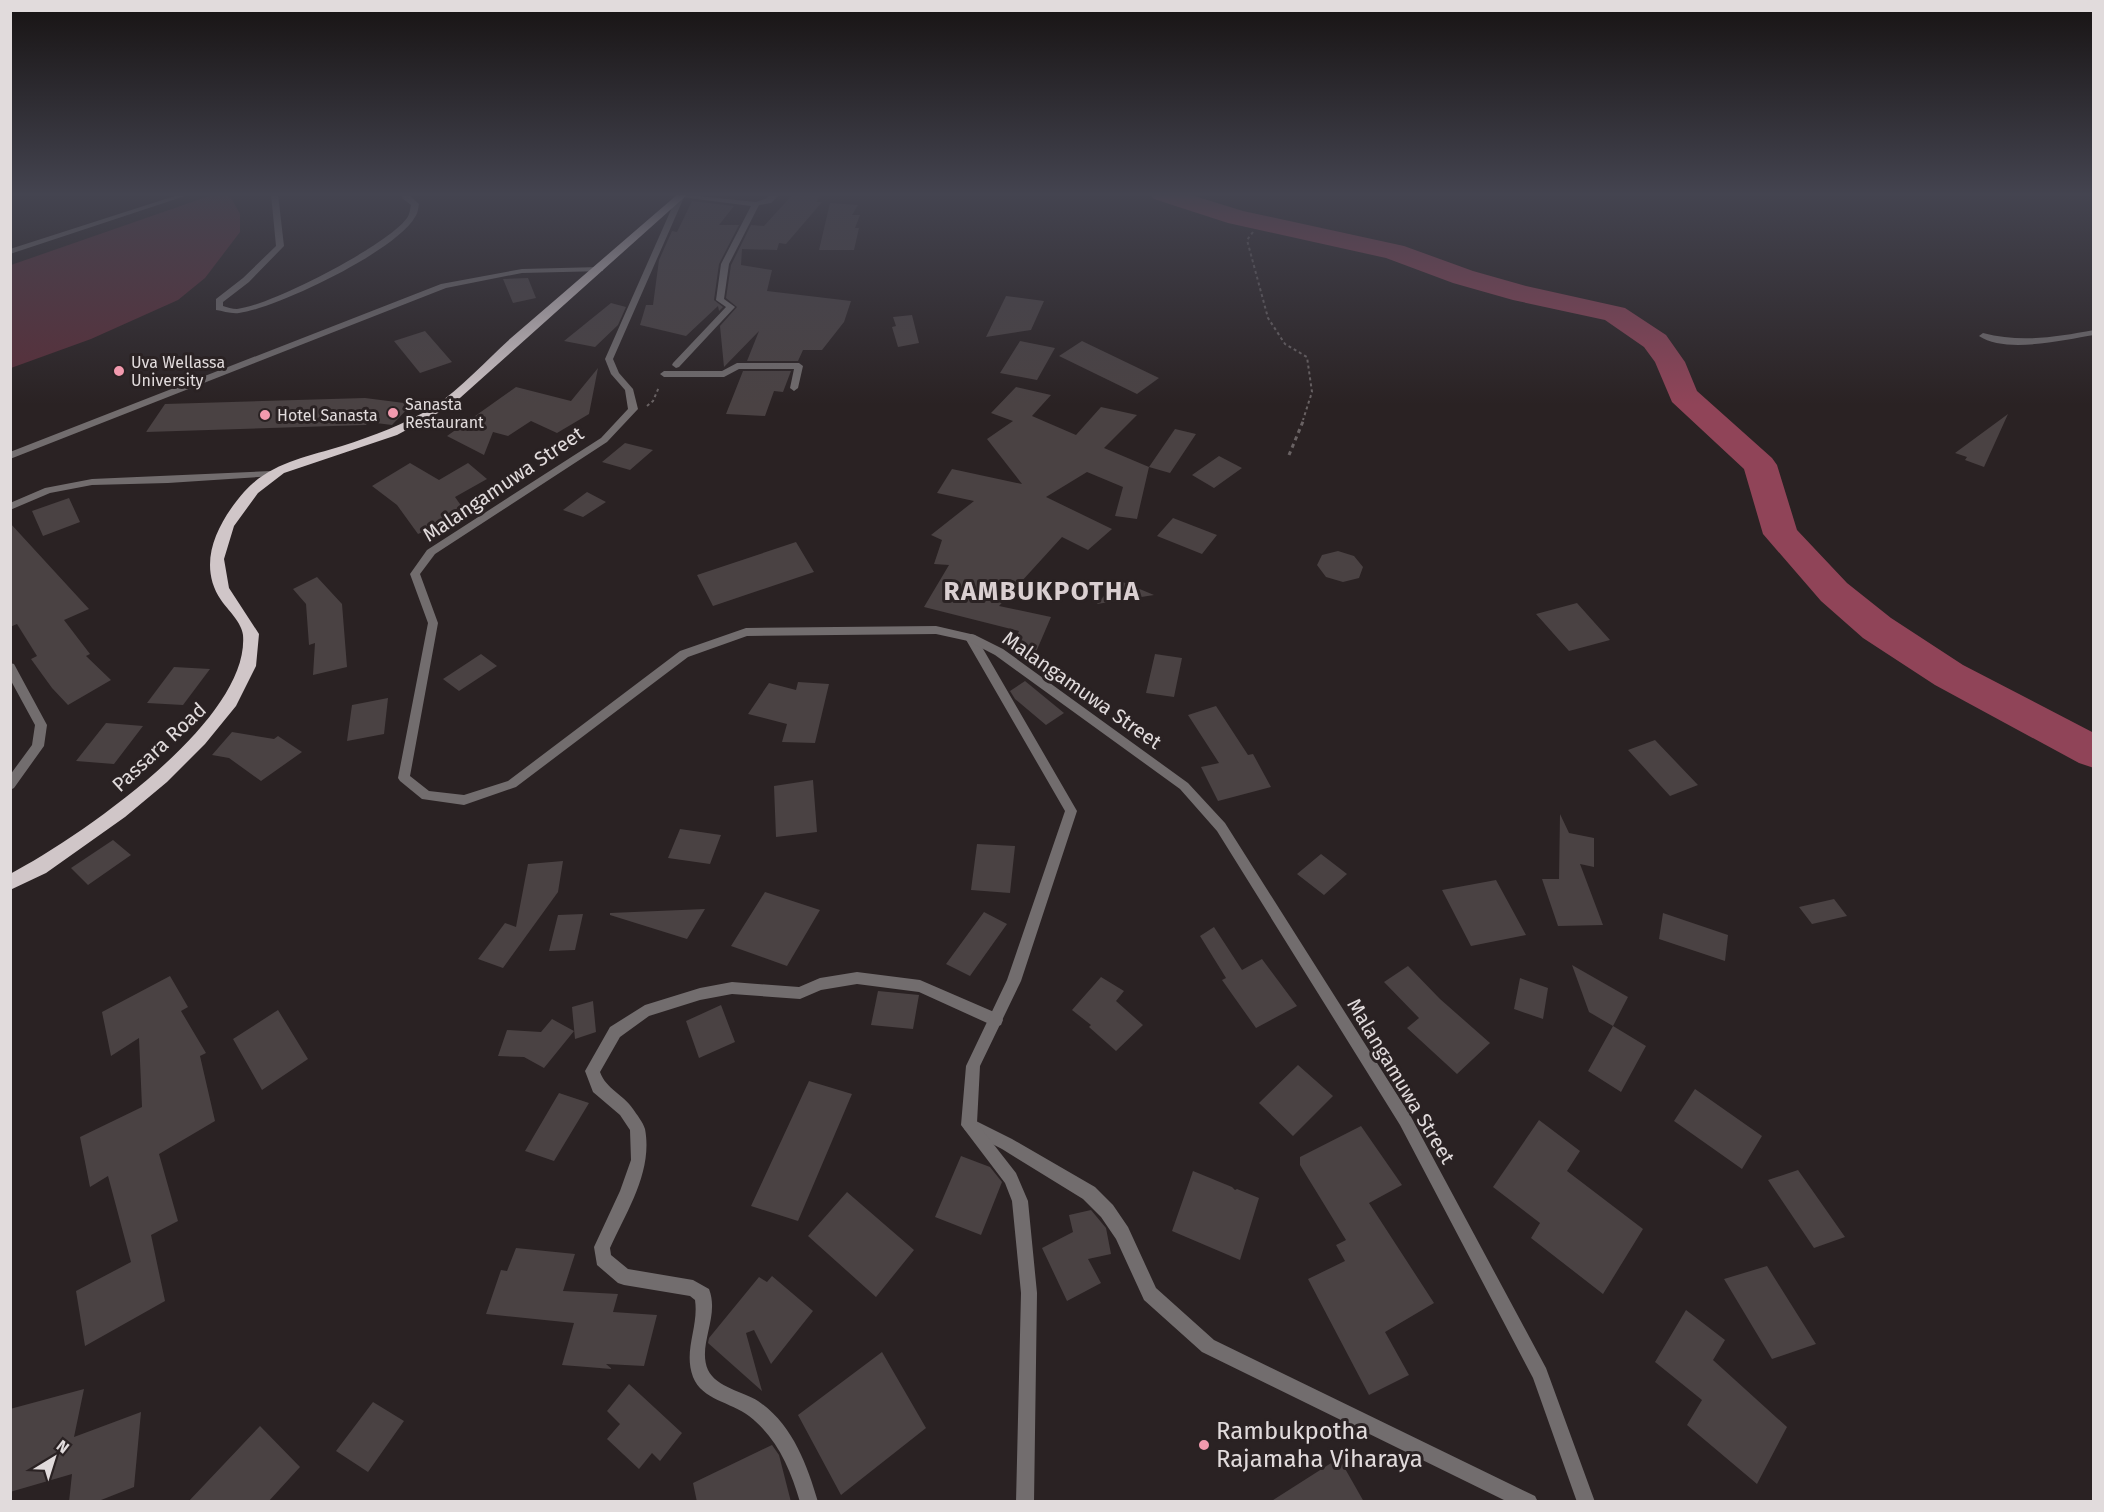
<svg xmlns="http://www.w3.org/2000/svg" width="2104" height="1512" viewBox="0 0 2104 1512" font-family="'Fira Sans',sans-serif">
  <rect width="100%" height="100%" fill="#2a2223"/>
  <!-- green -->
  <path fill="#5a2e39" d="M215 194H229L240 214V232L205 278 178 300 91 339 11 368V265Z"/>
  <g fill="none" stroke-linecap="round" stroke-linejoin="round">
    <!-- river -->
    <path fill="#904458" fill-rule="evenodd" d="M1150 194H1188L1243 211 1404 246 1473 271 1526 286 1625 308 1666 335 1685 362 1697 391 1772 458 1777 465 1797 530 1847 583 1891 618 1963 665 2094 733V768L2079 763 1935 685 1863 638 1821 601 1763 534 1744 469 1672 402 1655 362 1644 347 1605 320 1513 300 1453 283 1386 258 1228 223 1154 199Z"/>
  </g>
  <!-- building -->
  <path fill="#4a4243" d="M793 194H822L816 202H822L786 244 779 243 777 250 742 249 741 265 772 270 767 291 851 301 844 322 822 350H803L798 361H747L759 331 724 367 720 326 737 307 726 298 731 265 751 225 764 226Z
    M692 201 734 206 719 225H739L719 264 714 300 723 307 719 311 718 306 686 336 640 325 646 305H653L659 260 672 231 677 232Z
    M830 203 858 205 852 215H860L855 228H859L854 250H819Z
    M528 278 536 298 513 303 503 279Z
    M1006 296 1044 301 1031 330 986 337Z
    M611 303 626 307 618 325 595 347 564 341Z
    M912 315 919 343 898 347 892 327 896 326 893 317Z
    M425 331 452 362 420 373 394 341Z
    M1020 341 1055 348 1037 380 1000 373Z
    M1082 341 1159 378 1137 394 1059 356Z
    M598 368 589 414 557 433 531 421 508 436 493 432 484 455 447 436 516 387 571 401Z
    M743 371H791L783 392 774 391 765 416 726 414Z
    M1016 387 1051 395 1032 416 1076 435 1101 407 1137 415 1104 448 1149 467 1137 519 1115 516 1123 487 1087 472 1046 497 1112 529 1088 550 1062 537 999 606 1051 617 1033 659 1010 651 1019 631 924 607 949 565 934 564 942 540 931 535 974 501 937 493 952 469 1022 484 987 439 1013 421 991 413Z
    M365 398 412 404 392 425 368 422 366 425 146 432 165 404Z
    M2008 414 1984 467 1965 460 1967 457 1955 453Z
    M1175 429 1196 434 1170 473 1149 467Z
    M625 443 653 450 630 470 602 462Z
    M1219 456 1242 468 1214 488 1192 475Z
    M410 463 439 480 468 463 487 479 455 497 467 514 418 534 397 505 372 486Z
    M587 492 606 502 583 517 563 510Z
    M69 498 80 522 43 536 32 511Z
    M1173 518 1217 535 1202 554 1157 536Z
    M10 523 89 609 64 620 90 654 86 656 111 680 68 705 52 688 31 659 37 656 17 624 10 627Z
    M796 542 814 572 713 606 697 575Z
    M1338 551 1354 556 1363 567 1359 578 1343 582 1326 577 1317 565 1322 555Z
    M317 577 342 604 347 667 313 675 315 643 309 645 306 604 293 589Z
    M1118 580 1154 595 1097 604Z
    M1577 603 1610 640 1569 651 1536 614Z
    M481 654 497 666 459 691 443 679Z
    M1155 654 1182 658 1174 697 1146 693Z
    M174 667 210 669 183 705 147 703Z
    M1025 681 1064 713 1046 725 1015 699 1010 691Z
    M798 682 829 684 815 743 782 742 787 724 748 714 769 683 796 690Z
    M388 698 384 734 347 741 352 705Z
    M1216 706 1248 755 1253 754 1271 787 1218 801 1201 767 1219 763 1188 715Z
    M106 723 143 726 114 764 76 761Z
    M232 732 274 739 278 736 302 752 261 781 229 758 212 755Z
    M1655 740 1698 785 1670 796 1628 750Z
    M813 780 817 832 776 837 774 786Z
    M1560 814 1569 833 1594 838V867L1580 864 1603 925 1558 926 1542 879H1559Z
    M680 829 721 835 710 864 668 858Z
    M113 840 131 855 88 885 71 868Z
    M977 844 1015 846 1010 893 971 890Z
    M1321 854 1347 874 1324 895 1297 874Z
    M563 861 558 892 503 968 478 959 505 923 516 927 528 864Z
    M1496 880 1526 935 1471 946 1442 890Z
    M765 892 820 910 787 966 731 946Z
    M1834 899 1847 916 1812 924 1799 907Z
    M705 909 687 939 610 915V913Z
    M984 912 1007 924 970 976 946 964Z
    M1663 913 1728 935 1725 961 1659 939Z
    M583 914 575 950 549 951 558 915Z
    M1214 927 1242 970 1262 959 1297 1006 1256 1028 1222 980 1226 978 1200 936Z
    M1572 965 1628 997 1613 1026 1589 1012Z
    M1408 966 1440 999 1490 1043 1457 1074 1407 1028 1419 1018 1384 982Z
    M170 976 188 1007 181 1011 206 1053 200 1056 215 1121 159 1154 178 1221 151 1235 165 1301 85 1346 76 1291 131 1262 108 1176 90 1187 80 1137 142 1107 139 1038 111 1056 102 1012Z
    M1101 977 1124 991 1116 1001 1143 1025 1116 1051 1089 1027 1091 1025 1072 1010Z
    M1520 978 1548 988 1543 1019 1514 1009Z
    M878 991 919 995 913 1029 871 1025Z
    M593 1001 596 1032 575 1039 572 1007Z
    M721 1005 735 1042 699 1058 686 1021Z
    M278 1010 308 1059 262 1090 233 1039Z
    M552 1019 574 1031 544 1068 524 1057 498 1056 507 1030 541 1032Z
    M1613 1026 1646 1046 1621 1092 1588 1071Z
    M1298 1065 1333 1096 1293 1136 1259 1103Z
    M809 1081 852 1094 798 1221 751 1206Z
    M1695 1089 1762 1136 1742 1169 1674 1121Z
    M559 1093 589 1103 554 1161 525 1151Z
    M1539 1120 1580 1151 1567 1171 1643 1229 1603 1294 1531 1238 1540 1223 1493 1187Z
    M1361 1126 1402 1185 1369 1203 1434 1303 1385 1332 1409 1375 1369 1395 1308 1279 1345 1261 1336 1245 1346 1240 1300 1165V1157Z
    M961 1156 990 1167 1002 1182 981 1235 935 1217Z
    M1798 1170 1845 1237 1814 1248 1768 1180Z
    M1193 1171 1232 1187 1235 1190 1237 1189 1259 1198 1240 1260 1172 1231Z
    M847 1192 914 1250 876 1297 808 1236Z
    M1091 1210 1106 1228 1111 1254 1088 1259 1101 1283 1067 1301 1042 1248 1073 1232 1069 1215Z
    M516 1248 575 1254 563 1291 618 1294 613 1312 657 1315 644 1366 606 1364 612 1369 562 1365 574 1323 486 1314 501 1270 507 1271Z
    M1767 1266 1816 1344 1772 1359 1724 1279Z
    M772 1276 813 1311 771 1364 754 1330 746 1333 762 1391 708 1343 709 1338 759 1277 767 1282Z
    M1686 1310 1725 1340 1713 1360 1787 1427 1757 1484 1687 1425 1702 1400 1655 1362Z
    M882 1352 926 1428 841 1495 798 1415Z
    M629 1384 682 1433 660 1461 652 1453 639 1469 607 1439 620 1424 607 1411Z
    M84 1389 74 1437 141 1412 134 1487 96 1502H69L72 1474 10 1492V1409Z
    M373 1402 404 1421 368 1472 336 1451Z
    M260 1426 300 1467 268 1502H188Z
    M772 1445 779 1455 791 1502H697L693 1483Z
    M1339 1458 1364 1502H1270Z"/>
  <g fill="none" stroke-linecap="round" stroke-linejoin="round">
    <!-- path-far1 -->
    <path stroke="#696263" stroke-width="2" stroke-dasharray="3 3" stroke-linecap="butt" d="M1253 232 1247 240 1268 318 1285 344 1307 357 1312 392 1303 420
      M647 406 653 401 659 387"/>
    <!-- path -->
    <path stroke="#696263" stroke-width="3" stroke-dasharray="4 4" stroke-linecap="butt" d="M1289 455 1304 419"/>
    <!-- service -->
    <path fill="#726d6e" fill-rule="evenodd" d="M181 194H191L10 254V249Z
      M271 194H278L284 246 249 282 223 302V306C227 307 232 309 237 309 270 306 388 245 407 218 410 214 410 209 411 205L402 198 403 194H409V195L419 204C418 209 418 213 415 217 396 251 277 308 239 313 231 314 223 311 216 310V299L243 278 276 246Z
      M678 194 756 202 765 199 772 194H780L771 203 759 205 729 264 724 299 735 307 679 367 676 368 672 365 673 363 726 307 716 300 721 264 751 206 681 197H678Z
      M600 267H603V271L522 273 446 288 10 459V452L441 284 522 269Z
      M271 471 276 474 274 476 168 483 92 485 50 493 10 510V503L45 488 92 479Z
      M10 663 14 664 47 725 44 746 14 788 10 790V775L32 745 35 725 10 679Z
      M857 972 920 980 1001 1015 1003 1020 1001 1025 996 1027 919 992 857 984 821 990 800 999 732 994 700 1000 649 1016 620 1037 600 1072C606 1089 623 1094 633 1109 637 1115 643 1122 645 1129 653 1171 627 1211 610 1248L611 1255 628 1269 693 1280 709 1289C720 1317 697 1345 708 1370 716 1387 744 1392 758 1401 792 1424 807 1464 818 1502H800C790 1468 777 1438 749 1416 731 1402 702 1400 693 1377 683 1350 699 1327 695 1300L690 1296 624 1285 618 1283 597 1265 594 1247 620 1191 631 1160 630 1130 620 1115 593 1092 585 1071 610 1027 645 1005 700 988 732 982 799 987 820 978Z
      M970 1118 1012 1139 1095 1187 1113 1205 1128 1227 1156 1288 1214 1340 1535 1496 1538 1502H1508L1202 1352 1144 1300 1116 1239 1101 1217 1083 1199 1002 1149 965 1130 962 1125 965 1120Z"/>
    <!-- minor -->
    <path fill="#726d6e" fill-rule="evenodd" d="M2094 330V335C2063 340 2006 354 1979 336L1983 333C2021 343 2056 337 2094 330Z
      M737 363H799L803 366 798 388 794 391 790 388 794 369H739L724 377H664L660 374 664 371H722Z
      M971 634 975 635 1077 811 1021 981 980 1066 977 1123 1016 1173 1028 1201 1037 1293 1034 1502H1016L1021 1293 1012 1201 1005 1183 961 1125 966 1066 1007 980 1065 811 965 638Z"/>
    <!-- tertiary -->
    <path fill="#726d6e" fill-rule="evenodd" d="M678 194 685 195 613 359 619 373 633 389 638 409 607 442 435 554 420 574 438 623 410 776 429 791 464 795 508 781 680 651 746 628 936 626 975 635 1003 649 1188 783 1225 823 1410 1115 1546 1368 1595 1502H1577L1533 1378 1400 1125 1217 831 1180 789 995 655 968 641 936 634 747 636 688 657 516 787 464 805 422 799 400 781 398 778 428 623 410 574 427 550 601 438 628 409 625 390 611 374 605 359Z"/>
    <!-- trunk -->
    <path fill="#d0c6c8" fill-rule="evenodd" d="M678 194H688L451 406 397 435 284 473 258 493 234 526 224 559 229 588 259 634 256 666 236 706 205 744 167 782 125 817 46 873 10 890V874C78 838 250 721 243 635 242 623 228 610 221 600 196 563 218 522 244 492 270 463 306 457 342 446 373 436 405 424 433 407 462 388 485 361 511 338 567 290 622 242 678 194Z"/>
  </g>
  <!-- sky -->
  <linearGradient id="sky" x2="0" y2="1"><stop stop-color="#171313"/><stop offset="0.48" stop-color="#444450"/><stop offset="1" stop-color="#444450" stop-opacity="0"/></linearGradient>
  <rect width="2104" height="405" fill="url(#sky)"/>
  <!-- markers -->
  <g fill="#f29aae" stroke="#2a2223" stroke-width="2">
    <circle cx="119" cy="371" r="6"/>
    <circle cx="393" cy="413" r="6"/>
    <circle cx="265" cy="415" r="6"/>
    <circle cx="1204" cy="1445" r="6"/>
  </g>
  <g text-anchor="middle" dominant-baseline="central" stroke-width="6" stroke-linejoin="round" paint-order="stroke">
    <!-- far-poi labels -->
    <g font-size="16" fill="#e1dbdc" stroke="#2a2223" text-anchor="start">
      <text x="131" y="362">Uva Wellassa<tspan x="131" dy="18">University</tspan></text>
      <text x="405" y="404">Sanasta<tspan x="405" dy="18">Restaurant</tspan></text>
      <text x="277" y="415">Hotel Sanasta</text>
    </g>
    <!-- street labels -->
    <g font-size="20" fill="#e1dbdc" stroke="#2a2223">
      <text transform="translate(503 484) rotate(-34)">Malangamuwa Street</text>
      <text transform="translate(1082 690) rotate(35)">Malangamuwa Street</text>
      <text transform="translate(159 747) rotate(-43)">Passara Road</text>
      <text transform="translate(1401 1081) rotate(59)">Malangamuwa Street</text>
    </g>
    <!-- near-poi labels -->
    <g font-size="24" fill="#e1dbdc" stroke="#2a2223" text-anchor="start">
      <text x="1216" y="1431">Rambukpotha<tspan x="1216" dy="28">Rajamaha Viharaya</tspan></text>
    </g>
    <!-- district labels -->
    <g font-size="26" font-weight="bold" letter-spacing="1.5" fill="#dacfd1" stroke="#2a2223">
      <text x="1042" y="591">RAMBUKPOTHA</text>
    </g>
  </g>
  <!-- border -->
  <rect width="2104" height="1512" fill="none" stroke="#e1dbdc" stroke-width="24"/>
  <!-- north arrow -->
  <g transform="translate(54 1458) rotate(38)" stroke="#2a2223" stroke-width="4.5" paint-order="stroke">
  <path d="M0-4.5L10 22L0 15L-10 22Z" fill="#e1dbdc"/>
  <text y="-9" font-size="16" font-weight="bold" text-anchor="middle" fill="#e1dbdc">N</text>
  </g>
</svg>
